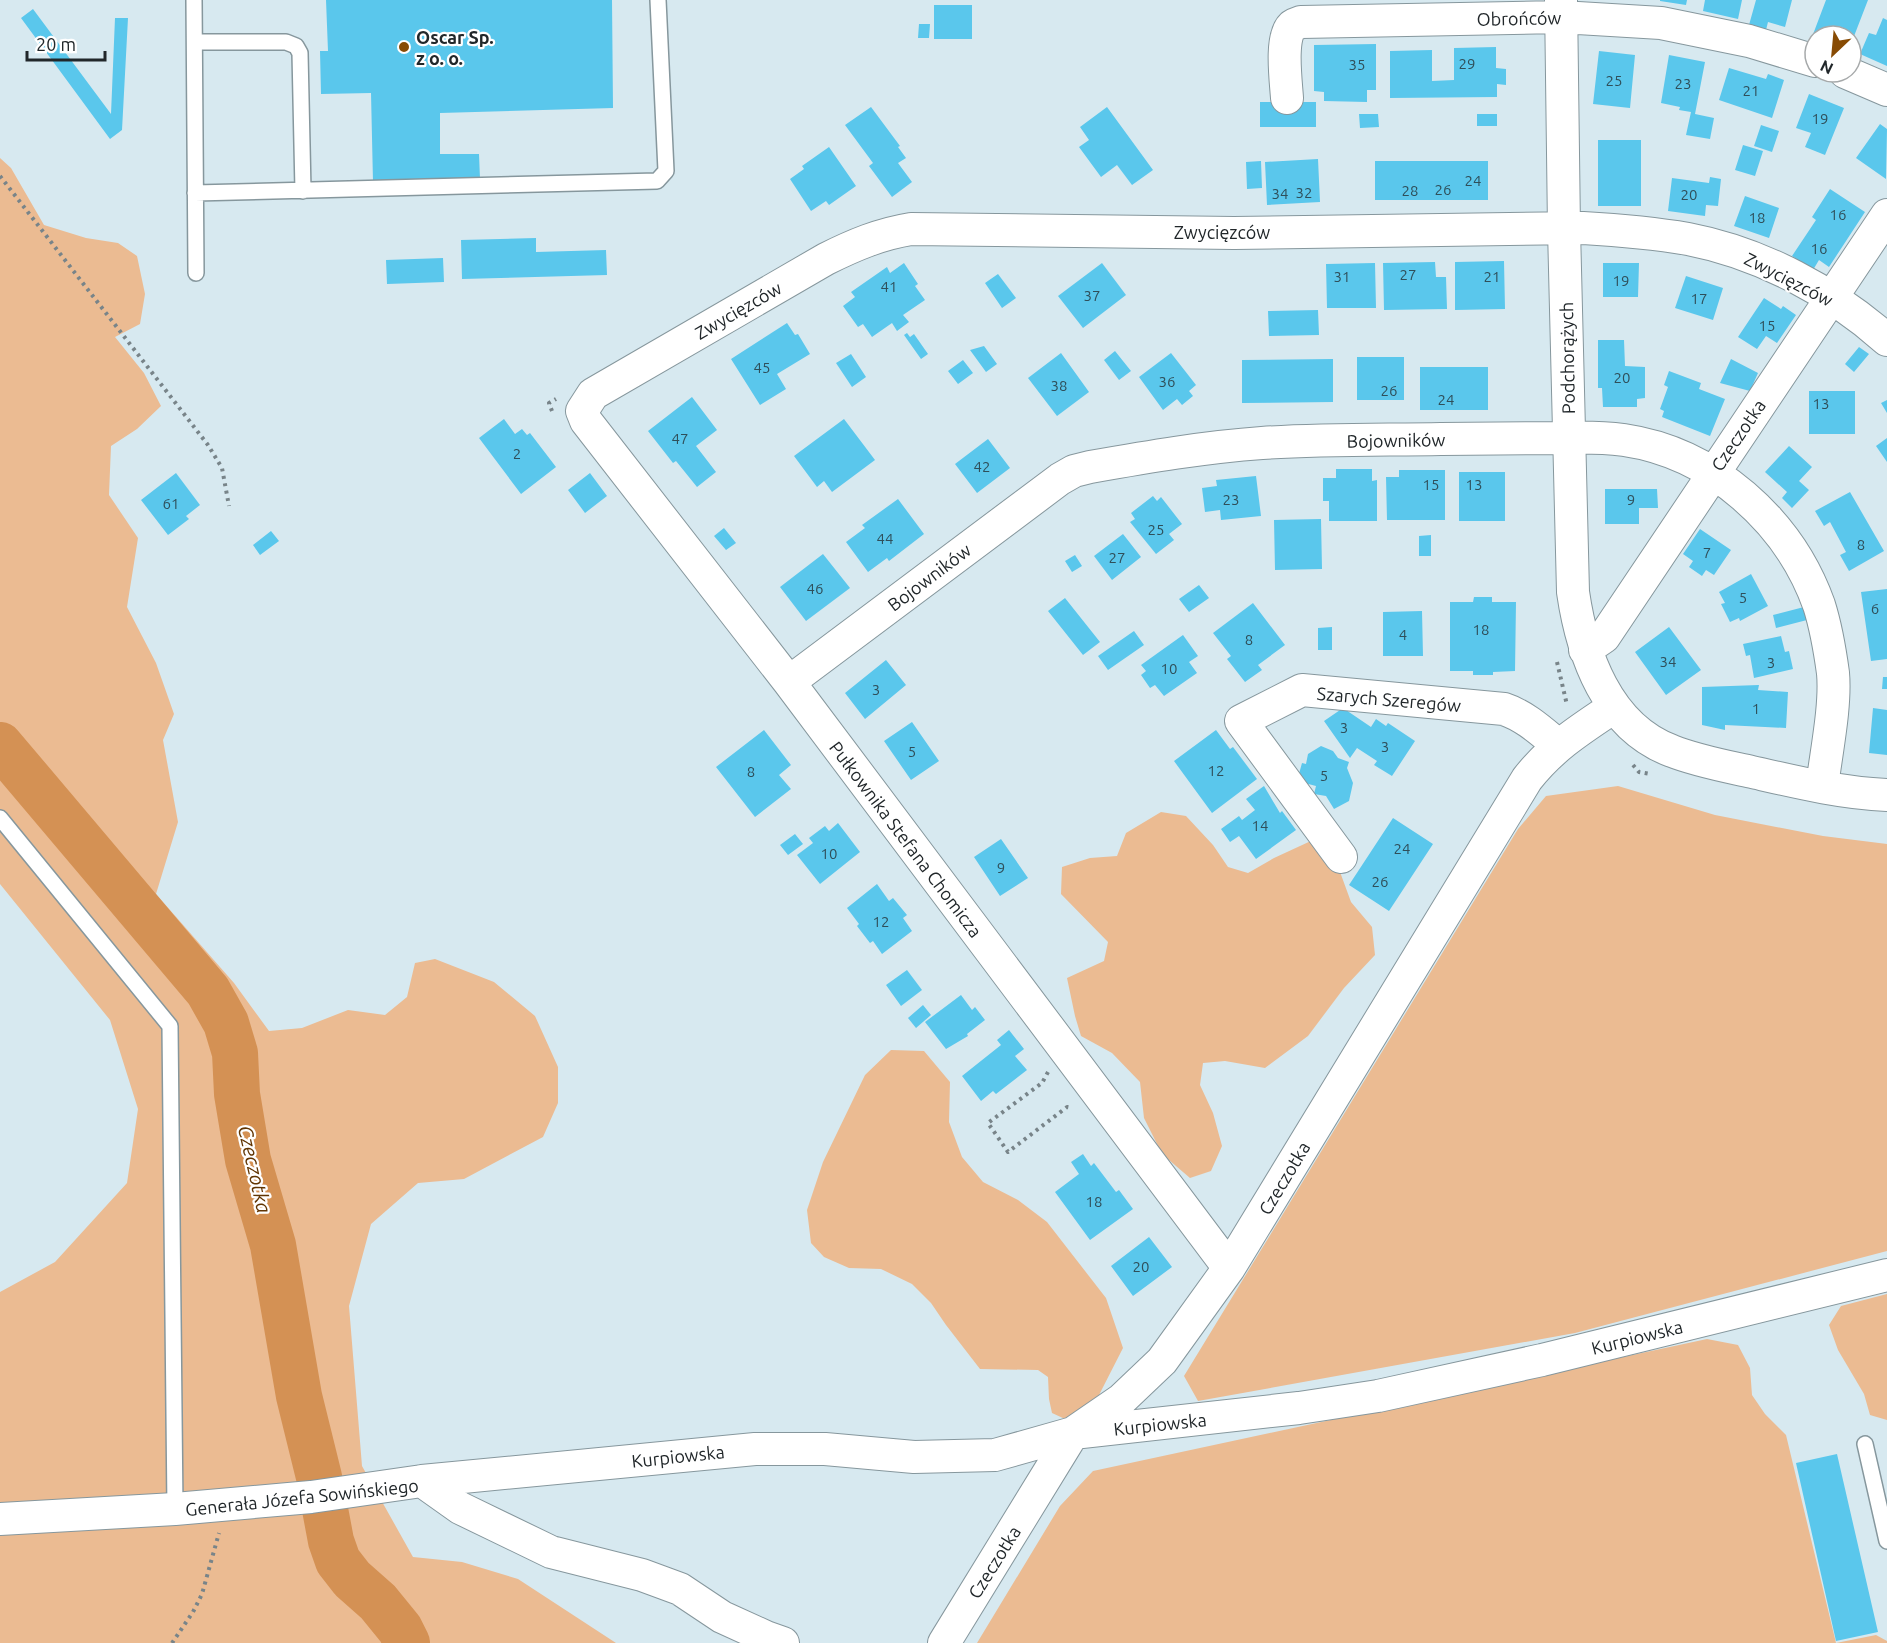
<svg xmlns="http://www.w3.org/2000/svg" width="1887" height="1643" viewBox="0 0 1887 1643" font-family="Ubuntu,sans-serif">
  <rect width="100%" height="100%" fill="#d7e9f0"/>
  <!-- green -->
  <path fill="#ebbb92" d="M0 158 11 168 44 225 86 238 118 243 137 256 145 294 140 324 115 337 144 373 161 406 137 429 111 446 109 495 138 538 127 607 156 663 174 714 163 740 178 822 156 894 234 983 269 1031 302 1028 348 1010 385 1015 407 997 415 963 435 959 494 982 535 1016 558 1067V1103L543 1137 464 1179 418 1183 371 1224 349 1306 362 1466 413 1557 462 1562 518 1579 616 1643H0V1292L55 1262 127 1183 138 1109 110 1020 0 884Z
    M1618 786 1715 815 1823 836 1887 844V1251L1575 1333 1198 1401 1184 1376 1518 829 1546 796Z
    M1161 812 1186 816 1213 845 1228 867 1248 873 1274 858 1313 840 1332 850 1351 902 1372 927 1375 955 1344 988 1308 1036 1265 1068 1225 1061 1203 1063 1200 1085 1213 1113 1222 1146 1211 1171 1190 1178 1162 1154 1144 1118 1140 1082 1112 1053 1081 1036 1075 1016 1067 978 1104 961 1108 942 1061 894 1062 867 1090 858 1117 856 1126 833Z
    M891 1050 924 1051 950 1082 949 1122 962 1157 983 1182 1018 1200 1047 1222 1106 1298 1123 1348 1099 1395 1065 1419 1052 1413 1049 1399 1048 1377 1038 1370 980 1369 946 1325 931 1303 912 1284 881 1269 849 1268 824 1257 811 1243 807 1210 823 1162 865 1075Z
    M1887 1294V1420L1870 1415 1864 1394 1838 1350 1829 1325 1841 1306Z
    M1707 1339 1738 1345 1750 1368 1752 1395 1765 1414 1786 1435 1836 1643H977L1060 1506 1093 1471Z
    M1876 1635 1887 1641V1643H1836Z"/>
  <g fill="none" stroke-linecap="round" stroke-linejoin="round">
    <!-- river -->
    <path stroke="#d49154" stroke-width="46" d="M0 745 208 991 226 1023 235 1053 237 1094 248 1160 273 1245 299 1396 319 1477 331 1541 338 1561 352 1579 378 1602 400 1629 407 1643"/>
  </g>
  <!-- building -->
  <path fill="#5ac7ec" d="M326 0H612L613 108 440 113V154H479L480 179 373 182 371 93 321 94 320 51H328Z
    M1660 0H1687L1686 5 1660 1Z
    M1705 0H1742L1738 19 1703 11Z
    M1756 0H1792L1785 27 1768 22 1766 30 1749 25Z
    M1826 0H1868L1851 44V36L1812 37Z
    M934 5H972V39H934Z
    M33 9 111 114 115 18H128L122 130 110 139 21 18Z
    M1883 18 1887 20V66L1860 54 1869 33 1876 35Z
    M919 24H930L929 38H918Z
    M1376 44V90H1367V102L1324 101V92L1314 91V45Z
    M1496 47V68L1506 69V85L1497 84V97L1390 98V51L1432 50V81L1454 80V48Z
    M1599 51 1635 55 1630 108 1593 104Z
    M1669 55 1705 62 1695 114 1714 118 1710 139 1686 135 1691 112 1679 110 1680 107 1661 103Z
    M1729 68 1766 79 1768 74 1784 80 1772 118 1719 100Z
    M1809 94 1844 108 1825 155 1805 147 1811 133 1796 128Z
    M1260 102H1316V127H1260Z
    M871 107 900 146 898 147 906 158 898 163 912 182 892 197 869 166 873 163 845 125Z
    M1107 107 1153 170 1132 185 1117 165 1101 177 1079 147 1089 140 1080 127Z
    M1359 114H1378L1379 127 1360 128Z
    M1477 114H1497V126H1477Z
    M1880 124 1887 129 1886 179 1856 158Z
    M1761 125 1779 131 1772 152 1754 146Z
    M1598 140H1641V206H1598Z
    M1743 145 1763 151 1755 176 1735 170Z
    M829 147 856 186 829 205 826 201 811 211 790 179 804 169 802 166Z
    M1318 159 1320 202 1267 205 1265 162Z
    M1261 161 1262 188 1247 189 1246 162Z
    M1375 161H1488V200H1375Z
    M1710 177 1721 179 1718 206 1706 205 1705 216 1668 211 1672 178 1709 183Z
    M1830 189 1865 212 1829 267 1819 260 1813 270 1792 256 1816 220 1812 217Z
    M1745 196 1779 208 1769 238 1734 226Z
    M536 238V252L606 250 607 275 462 279 461 240Z
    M443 258 444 282 387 284 386 260Z
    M1504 261 1505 309 1455 310V262Z
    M1435 262 1436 277H1446L1447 309 1384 310 1383 263Z
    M904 263 918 284 915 286 925 300 903 315 909 322 897 331 892 323 872 337 863 324 858 327 843 306 855 297 851 292 887 267 890 273Z
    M1102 263 1126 295 1083 328 1058 296Z
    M1375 263 1376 308H1327L1326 264Z
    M1603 263H1639L1638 297H1603Z
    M998 274 1016 298 1002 308 985 283Z
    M1686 276 1723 288 1713 320 1675 308Z
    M1764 298 1781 309 1783 306 1796 315 1777 343 1766 336 1757 349 1738 337Z
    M1318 310 1319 335 1269 336 1268 311Z
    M787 323 795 335 798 334 810 354 777 374 786 389 760 405 731 359Z
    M907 333 910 337 914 334 928 354 921 359 904 335Z
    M1598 340H1624L1625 366 1645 367V398L1637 399V407H1603L1602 388H1598Z
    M984 346 997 364 986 372 970 350Z
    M1859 347 1869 354 1854 372 1845 364Z
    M1115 351 1131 371 1119 380 1104 360Z
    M1061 353 1089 392 1057 416 1028 378Z
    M1171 353 1196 385 1189 391 1193 396 1182 405 1177 399 1163 410 1139 377Z
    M851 354 866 377 852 387 836 363Z
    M1357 357H1404V400H1357Z
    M1333 359V402L1242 403V360Z
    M1731 359 1758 373 1750 391 1720 383Z
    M963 360 973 373 958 384 948 371Z
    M1420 367H1488V410H1420Z
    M1669 371 1701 383 1699 389 1725 399 1710 436 1662 417 1664 411 1660 409 1668 387 1664 385Z
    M1809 391H1855V434H1809Z
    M692 397 717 430 696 446 716 472 697 487 676 461 673 463 648 431Z
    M1887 400V413L1881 403Z
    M504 419 515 434 522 429 527 435 530 433 556 467 521 494 479 438Z
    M844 419 875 460 832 492 824 481 817 487 794 456Z
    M1887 438V462L1876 446Z
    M988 439 1010 468 977 493 955 464Z
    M1789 446 1812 467 1799 481 1809 490 1792 508 1782 498 1787 492 1765 472Z
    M1336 469H1372V481L1377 480V521H1329V501H1323V478H1336Z
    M1399 470H1445V520H1387L1386 477H1399Z
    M1459 472H1505V521H1459Z
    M176 473 200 505 186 516 189 519 168 535 141 500Z
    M590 473 607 496 585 513 568 490Z
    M1256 476 1261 516 1221 520 1220 510 1205 512 1202 488 1217 486 1216 480Z
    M1605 489H1657L1658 508H1639V524H1605Z
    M1850 492 1884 551 1849 571 1840 555 1846 552 1830 522 1824 526 1815 511Z
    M1153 496 1157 501 1161 497 1182 524 1169 534 1174 540 1156 554 1130 522 1135 519 1131 513Z
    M898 499 924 534 889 561 887 558 868 572 846 542 865 528 862 525Z
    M1321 519 1322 569 1275 570 1274 520Z
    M724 528 736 543 726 550 714 536Z
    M1700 529 1731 550 1714 575 1706 570 1702 576 1689 567 1693 561 1683 554Z
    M271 531 279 541 260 555 253 545Z
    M1123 534 1141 557 1112 580 1094 556Z
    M1431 535V556H1419V536Z
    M823 554 850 588 806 621 780 587Z
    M1075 555 1082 566 1072 572 1065 561Z
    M1751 574 1768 606 1740 621 1739 618 1730 622 1721 604 1725 603 1719 592Z
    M1199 585 1209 598 1189 612 1179 599Z
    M1887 589V659L1871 661 1861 592Z
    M1474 597H1492V602H1516L1515 671 1493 672V675H1473V671H1450V602H1473Z
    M1065 598 1100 642 1083 655 1048 611Z
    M1253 603 1285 645 1258 665 1262 670 1245 682 1227 659 1231 656 1213 633Z
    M1804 607 1807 620 1776 628 1773 615Z
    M1422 611 1423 656H1383V612Z
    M1332 627V650H1318V628Z
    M1669 627 1701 670 1666 695 1635 652Z
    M1134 631 1144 645 1108 670 1098 656Z
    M1183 635 1198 656 1189 662 1197 673 1164 696 1155 685 1150 688 1141 675 1146 671 1141 665Z
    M1781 636 1785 652 1789 651 1793 669 1754 678 1750 655 1746 656 1743 644Z
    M886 660 906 685 865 719 845 693Z
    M1883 677H1887V689H1882Z
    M1759 685 1758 690 1788 692 1786 728 1725 725V730L1702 725V687Z
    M1343 708 1371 727 1376 719 1386 726 1388 723 1415 741 1392 776 1374 765 1377 761 1357 748 1350 758 1324 721Z
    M1873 708 1887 710V755L1869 753Z
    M912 722 939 761 911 780 884 741Z
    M764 730 791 765 779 775 791 789 755 817 716 767Z
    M1216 730 1230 749 1233 747 1257 779 1212 813 1174 761Z
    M1321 746 1333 751 1338 758 1349 762 1347 768 1353 783 1349 801 1334 809 1326 796 1314 794 1316 786 1297 781 1302 763 1306 764 1308 754Z
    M1264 786 1280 813 1282 811 1296 830 1256 859 1239 836 1230 842 1221 829 1239 816 1242 820 1255 810 1246 799Z
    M1393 818 1433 844 1389 911 1349 885Z
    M838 823 860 852 820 884 797 855 813 843 809 838 825 826 829 831Z
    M795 834 803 844 788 855 780 845Z
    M1001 839 1028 878 1000 896 974 857Z
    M877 884 889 901 893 898 907 915 903 918 912 931 882 954 873 941 870 943 857 926 859 924 847 908Z
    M907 970 922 990 901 1006 886 985Z
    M961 995 972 1010 975 1007 985 1020 967 1034 968 1036 946 1049 925 1022Z
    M923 1005 931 1015 916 1028 908 1018Z
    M1009 1030 1024 1049 1015 1056 1027 1070 996 1094 993 1091 981 1101 962 1076 1001 1045 997 1040Z
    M1083 1154 1091 1166 1094 1163 1116 1192 1119 1190 1133 1209 1090 1240 1055 1192 1079 1174 1071 1162Z
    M1149 1237 1172 1267 1133 1296 1111 1266Z
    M1837 1454 1878 1632 1836 1641 1796 1463Z"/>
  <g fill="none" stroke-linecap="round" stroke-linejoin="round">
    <defs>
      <path id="service" d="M194 0 196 273
        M195 42H286L296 46 300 53 303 191
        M195 193 657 181 666 171 658 0
        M0 818 170 1026 175 1509
        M1865 1444 1887 1541"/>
      <path id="minor" d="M1561 0 1564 229 1573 592C1582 654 1607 727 1672 751 1697 761 1725 766 1752 772 1796 782 1841 793 1887 795
        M1845 72 1887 90
        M1287 98C1286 82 1280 37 1292 26 1295 24 1298 23 1301 22L1561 17 1661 23 1749 41 1815 61
        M1585 650 1604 637 1887 215
        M789 682 1060 479 1074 471 1090 467C1147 457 1205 447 1262 443 1321 439 1381 440 1441 439 1479 439 1517 438 1555 438 1578 437 1602 437 1624 440 1713 453 1789 521 1819 605 1826 627 1830 651 1833 673 1836 706 1826 753 1822 787
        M1341 857 1241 721 1302 690 1504 709C1525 716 1541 731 1558 745
        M1229 1268 789 682 586 421 582 411 593 394 826 259C854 245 880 234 911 229L1234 233 1583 228C1618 230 1653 233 1688 239 1761 253 1832 291 1887 340
        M422 1481 755 1449H825L914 1457 995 1455 1073 1433 1299 1408 1378 1396 1542 1360 1887 1275
        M0 1519 175 1509 311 1497 422 1481 460 1508 551 1552 642 1575 680 1589 722 1617 766 1637 783 1643
        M944 1643 1073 1433 1121 1400 1162 1361 1229 1268 1527 779C1552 747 1581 729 1614 707"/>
    </defs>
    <!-- service casing -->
    <use href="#service" stroke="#86979d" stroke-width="18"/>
    <!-- minor casing -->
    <use href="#minor" stroke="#86979d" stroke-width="34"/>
    <!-- path -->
    <path stroke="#788489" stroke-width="4" stroke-dasharray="3 4.5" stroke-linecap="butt" d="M0 176 208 445 222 468 229 506
      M552 411 549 403 556 399
      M1557 662 1567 705
      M1633 765 1639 772 1650 774
      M1048 1072 1042 1083 988 1123 1008 1152 1067 1107 1072 1108
      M172 1643 193 1612 202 1594 219 1533"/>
    <!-- service -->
    <use href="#service" stroke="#fff" stroke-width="15"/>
    <!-- minor -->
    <use href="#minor" stroke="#fff" stroke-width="32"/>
  </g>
  <!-- markers -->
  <circle fill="#874b04" stroke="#fff" stroke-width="2" cx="404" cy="47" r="6"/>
  <g text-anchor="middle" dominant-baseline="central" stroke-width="4.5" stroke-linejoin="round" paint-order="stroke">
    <!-- number labels -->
    <g font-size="15" fill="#2f4f5a">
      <text x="1467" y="63">29</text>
      <text x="1357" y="64">35</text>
      <text x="1614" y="80">25</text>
      <text x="1683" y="83">23</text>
      <text x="1751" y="90">21</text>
      <text x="1820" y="118">19</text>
      <text x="1473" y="180">24</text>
      <text x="1443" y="189">26</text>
      <text x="1410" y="190">28</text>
      <text x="1304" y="192">32</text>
      <text x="1280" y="193">34</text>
      <text x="1689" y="194">20</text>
      <text x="1838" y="214">16</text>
      <text x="1757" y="217">18</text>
      <text x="1819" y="248">16</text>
      <text x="1408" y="274">27</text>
      <text x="1342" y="276">31</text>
      <text x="1492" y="276">21</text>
      <text x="1621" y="280">19</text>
      <text x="889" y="286">41</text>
      <text x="1092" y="295">37</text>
      <text x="1699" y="298">17</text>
      <text x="1767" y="325">15</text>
      <text x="762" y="367">45</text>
      <text x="1622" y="377">20</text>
      <text x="1167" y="381">36</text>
      <text x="1059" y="385">38</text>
      <text x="1389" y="390">26</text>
      <text x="1446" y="399">24</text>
      <text x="1821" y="403">13</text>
      <text x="680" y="438">47</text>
      <text x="517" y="453">2</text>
      <text x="982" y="466">42</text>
      <text x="1431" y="484">15</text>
      <text x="1474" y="484">13</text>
      <text x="1231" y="499">23</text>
      <text x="1631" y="499">9</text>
      <text x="171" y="503">61</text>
      <text x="1156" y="529">25</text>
      <text x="885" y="538">44</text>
      <text x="1861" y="544">8</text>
      <text x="1707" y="552">7</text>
      <text x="1117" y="557">27</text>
      <text x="815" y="588">46</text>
      <text x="1743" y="597">5</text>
      <text x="1875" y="608">6</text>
      <text x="1481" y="629">18</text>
      <text x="1403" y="634">4</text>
      <text x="1249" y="639">8</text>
      <text x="1668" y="661">34</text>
      <text x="1771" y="662">3</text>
      <text x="1169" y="668">10</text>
      <text x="876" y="689">3</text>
      <text x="1756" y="708">1</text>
      <text x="1344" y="727">3</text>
      <text x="1385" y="746">3</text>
      <text x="912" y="751">5</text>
      <text x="1216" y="770">12</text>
      <text x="751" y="771">8</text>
      <text x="1324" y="775">5</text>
      <text x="1260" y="825">14</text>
      <text x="1402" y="848">24</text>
      <text x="829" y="853">10</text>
      <text x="1001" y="867">9</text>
      <text x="1380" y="881">26</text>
      <text x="881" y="921">12</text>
      <text x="1094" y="1201">18</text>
      <text x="1141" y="1266">20</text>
    </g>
    <!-- street labels -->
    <g font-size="18" fill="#21272a" stroke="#fff">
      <text transform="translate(1519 18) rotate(-1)">Obrońców</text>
      <text x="1222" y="232">Zwycięzców</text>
      <text transform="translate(1789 279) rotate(27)">Zwycięzców</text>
      <text transform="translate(738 310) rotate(-30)">Zwycięzców</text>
      <text transform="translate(1567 358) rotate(-91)">Podchorążych</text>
      <text transform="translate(1738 435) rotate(-56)">Czeczotka</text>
      <text transform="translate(1396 440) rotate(-1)">Bojowników</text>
      <text transform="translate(929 577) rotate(-37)">Bojowników</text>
      <text transform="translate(1389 699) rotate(5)">Szarych Szeregów</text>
      <text transform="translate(906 839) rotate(53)">Pułkownika Stefana Chomicza</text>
      <text transform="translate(1284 1178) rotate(-59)">Czeczotka</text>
      <text transform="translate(1637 1337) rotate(-14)">Kurpiowska</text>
      <text transform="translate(1160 1424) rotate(-6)">Kurpiowska</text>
      <text transform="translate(678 1456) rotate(-6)">Kurpiowska</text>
      <text transform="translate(302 1497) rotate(-6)">Generała Józefa Sowińskiego</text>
      <text transform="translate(994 1562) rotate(-58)">Czeczotka</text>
    </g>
    <!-- poi labels -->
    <g font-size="18" font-weight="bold" fill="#21272a" stroke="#fff" text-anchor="start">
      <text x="416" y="37">Oscar Sp.<tspan x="416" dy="21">z o. o.</tspan></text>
    </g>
    <!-- water labels -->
    <g font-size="20" font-style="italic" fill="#613503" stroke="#fff">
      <text transform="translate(255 1169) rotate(77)">Czeczotka</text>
    </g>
  </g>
  <!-- north arrow -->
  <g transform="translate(1833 54) rotate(206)"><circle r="28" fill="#ffffff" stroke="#a6a9aa" stroke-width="1.5"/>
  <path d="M0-4.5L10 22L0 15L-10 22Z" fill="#874b04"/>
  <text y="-9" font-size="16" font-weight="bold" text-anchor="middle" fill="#21272a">N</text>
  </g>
  <!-- scale -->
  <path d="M27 51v9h78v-9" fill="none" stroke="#21272a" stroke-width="3"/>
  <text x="36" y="51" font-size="18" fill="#21272a" stroke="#ffffff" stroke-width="4.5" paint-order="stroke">20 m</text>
</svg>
